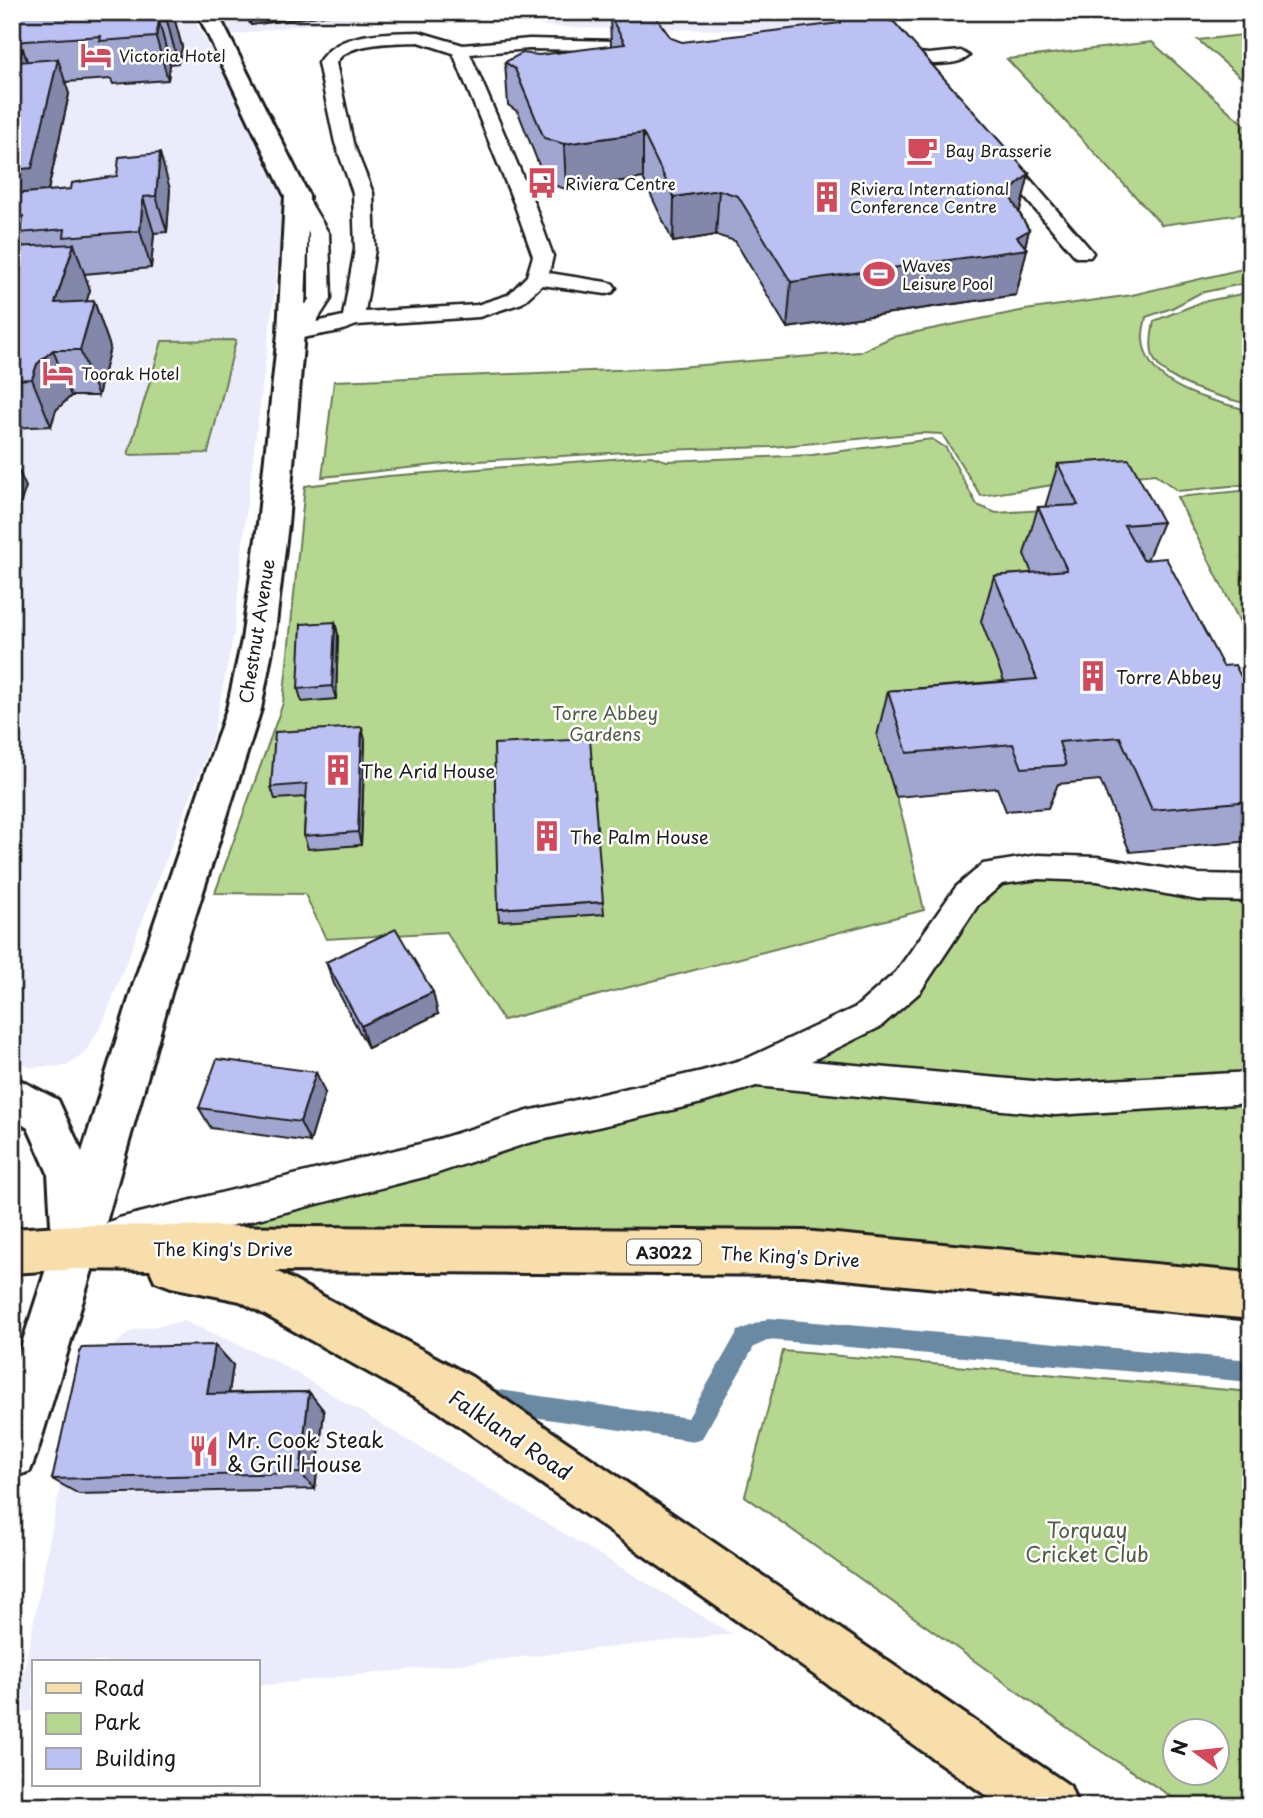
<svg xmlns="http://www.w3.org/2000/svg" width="1263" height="1818" viewBox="0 0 1263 1818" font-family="'Playpen Sans',sans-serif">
  <rect width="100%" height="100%" fill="#fff"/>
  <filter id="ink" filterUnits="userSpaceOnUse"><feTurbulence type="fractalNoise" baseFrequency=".0143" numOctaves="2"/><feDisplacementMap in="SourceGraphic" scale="14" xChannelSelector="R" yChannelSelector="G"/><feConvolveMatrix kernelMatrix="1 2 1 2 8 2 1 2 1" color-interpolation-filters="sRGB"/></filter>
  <g filter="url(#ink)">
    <!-- built -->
    <path fill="#ebecfb" d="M12 12H194V19L262 142 285 210 247 505 234 633 211 744 102 1025 84 1054 66 1066 29 1067 12 1057Z
      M219 12H910L895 15 887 36 874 41 736 30 578 28 429 18 341 19 232 35Z
      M184 1321 276 1361 732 1634 257 1686V1662H33V1711L16 1713 83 1369 133 1330Z"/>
    <!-- green -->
    <path fill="#b6d790" stroke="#697a56" stroke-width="2" fill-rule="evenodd" d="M1251 34V86L1198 40Z
      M1152 42 1251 131V213L1162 225 1007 59Z
      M1251 267V282L1200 293 1172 308 1146 317C1145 324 1142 332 1143 339 1146 389 1212 400 1251 411V484L1178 491 1155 474 1079 481 981 496 942 434 921 433 772 447 658 450 463 462 322 477 334 381 666 368 860 352 892 337 1025 310 1132 295Z
      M1251 292V405C1226 398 1166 385 1154 359 1149 347 1152 334 1154 321L1202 302Z
      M236 340 208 453 128 455 162 341Z
      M932 439 946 448 977 505 996 513 1044 510 1051 615 1021 723 878 736 904 823 924 910 503 1020 446 932 326 939 305 894 215 893 283 703 305 486 388 476 651 456 667 461 812 455Z
      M1251 490V644L1177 497Z
      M994 873 1251 888V1296L804 1253 76 1247 702 1087 868 1017Z
      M783 1351 1251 1392V1806H1186L1093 1746 745 1496ZM1176 1730H1218V1772H1176Z"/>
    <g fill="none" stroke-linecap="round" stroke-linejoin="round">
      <!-- stream -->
      <path fill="#6b89a3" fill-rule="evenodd" d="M769 1318 1251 1360V1382L769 1340 754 1347 702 1438 694 1441 486 1410 478 1407 475 1399 478 1391 486 1388 688 1418 738 1331Z"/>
      <defs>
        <path id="lane" d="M419 32 463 45 529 39 660 42 662 46 660 50 654 51 529 49 470 54 534 203 553 256 549 273 606 282 613 284 616 288 613 292 606 294 542 285 522 303 479 317 357 325 340 331 291 340 283 338 280 333 300 315 309 299V234L287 196 290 192H304L329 234 331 299 316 322 343 316 355 249 353 193 335 143 318 63C337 31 386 33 419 32ZM419 42 453 53 514 203 533 256 527 276 508 295 477 305 365 312 375 249 373 193 353 143 336 63C347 41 397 43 419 42Z
          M884 49 928 54 961 51 969 56C955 70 897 62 878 58L876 54 878 50Z
          M998 148 1005 150 1090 249 1093 253 1090 257H1076L991 158 989 154 991 150Z
          M1038 855 1097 857 1198 874 1251 875V901L1198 900 1097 881 1038 879 1002 884 978 905 920 992 880 1027 811 1061 1055 1083 1251 1072V1103L1055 1115 756 1086 702 1103 528 1143 432 1175 119 1254 106 1249 100 1236 106 1223 119 1218 432 1141 528 1111 702 1071 748 1058 856 1007 896 972 956 887 983 864Z"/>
        <path id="street" d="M197 12H217L309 196 304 333 288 524 274 640 261 709 174 983 99 1247 92 1263 76 1269 60 1263 53 1247 57 1236 51 1224 48 1173 28 1128 12 1118V1076L58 1100 82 1152 134 983 227 709 242 640 258 524 278 333 285 196Z"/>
        <path id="secondary" d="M76 1225 92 1231 99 1247 37 1453 30 1471 12 1478V1375L53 1247 60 1231Z"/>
        <path id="primary" d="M76 1225 804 1231 1251 1273V1319L804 1275 276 1271 472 1377 1070 1786 1078 1806H1001L438 1411 240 1301 171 1287 155 1281 150 1270 76 1269 12 1273V1229Z"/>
      </defs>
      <!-- lane casing -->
      <use href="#lane" stroke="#1c1c1c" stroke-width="5"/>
      <!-- street casing -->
      <use href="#street" stroke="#1c1c1c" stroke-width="6"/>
      <!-- secondary casing -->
      <use href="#secondary" stroke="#1c1c1c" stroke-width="6"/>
      <!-- primary casing -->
      <use href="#primary" stroke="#1c1c1c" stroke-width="6"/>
      <!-- lane -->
      <use href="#lane" fill="#fff" fill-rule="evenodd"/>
      <!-- street -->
      <use href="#street" fill="#fff" fill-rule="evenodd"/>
      <!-- secondary -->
      <use href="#secondary" fill="#fff" fill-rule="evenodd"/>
      <!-- primary -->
      <use href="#primary" fill="#f8deab" fill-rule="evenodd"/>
    </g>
    <!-- wall -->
    <path fill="#a1a6d1" stroke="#1c1c1c" stroke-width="2" d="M12 12H176L175 21 182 47 178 63 170 64 168 80 113 84 111 79 65 82 69 94 48 191 170 189 167 232 154 233 151 268 84 274 90 290 86 302 94 301 110 347 98 396H71L56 410 51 426 12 428V247H16L15 242H12Z
      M243 12H333V14L251 25Z
      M610 16 1029 174 1019 212 1029 230 1025 247 1027 249 1016 295 787 328 735 241 716 235 673 242 643 178 566 189 546 183 518 112 508 105 505 62 611 46Z
      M1058 464 1163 522 1147 560 1223 666 1251 696V841L1130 852 1100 780 1058 784 1048 808 1006 811 997 788 896 797 877 736 888 691 1004 681 981 621 994 576 1032 573 1024 554 1038 507H1045Z
      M335 622 338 635 336 699 302 702 298 689Z
      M365 740 361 845 308 849 304 836 306 797 275 799 271 787Z
      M603 902 604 914 499 921 498 909Z
      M326 962 438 1014 368 1048 334 984Z
      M325 1093 310 1142 211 1128 199 1108Z
      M215 1345 233 1365 229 1393 309 1392 324 1411 315 1489 79 1494 52 1479Z"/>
    <!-- shaded-wall -->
    <path fill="#8387aa" stroke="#1c1c1c" stroke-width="2" d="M162 12H176L175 21 182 47 178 63 167 21Z
      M248 12H333V14L251 25Z
      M159 21 170 64 168 80 156 37Z
      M23 49 35 84 18 62Z
      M58 59 69 94 45 204 12 208V170Z
      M643 133V178L566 189 564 144Z
      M160 153 170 189 167 232 156 196Z
      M1029 174 1018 219 1008 193Z
      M719 190 716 235 673 242 674 197Z
      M143 197 154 233 151 268 140 231Z
      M1029 230 1024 250 1027 249 1016 295 787 328 791 282 1017 237Z
      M74 244 90 290 72 349 55 303Z
      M94 301 110 347 98 396 80 350Z
      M53 350 71 396 56 410 51 426 32 379 37 364Z
      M12 456 26 487 12 528Z
      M335 622 338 635 336 699 332 686Z
      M362 727 365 740 361 845 358 832Z
      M433 992 438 1014 368 1048 361 1026Z
      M316 1072 325 1093 310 1142 300 1122Z
      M215 1345 233 1365 226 1413 207 1394Z
      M309 1392 324 1411 315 1489 300 1473Z"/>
    <!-- building -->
    <path fill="#bbc1f3" stroke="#1c1c1c" stroke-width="2" d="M12 12H169L167 21H159L156 37 100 41 101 36 12 42Z
      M641 12H652L671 38 682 42 840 23 845 17 864 13 894 22 1029 174 1008 193 1029 230 1017 237 1027 249 791 282 738 196 719 190 674 197 643 133 564 144 544 138 515 69 505 62 522 53 539 55 625 44 610 16Z
      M23 49 18 62 58 59 32 168 12 170V50Z
      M160 153 156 196 143 197 140 231 64 237 65 229 20 233 23 216 12 217V194L71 189 72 183 117 176 119 157Z
      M74 244 55 303 94 301 80 350H53L37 364 32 379 12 380V247Z
      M1129 459 1163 522 1124 525 1143 560 1166 558 1223 666 1235 665 1251 696V801L1152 810 1120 737 1059 742 1066 765 1022 768 1013 744 907 753 888 691 1037 679 994 576 1067 570 1038 507 1078 505 1058 464Z
      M335 622 332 686 298 689 301 624Z
      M362 727 358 832 304 836 307 784 271 787 275 732Z
      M590 739 603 902 498 909 494 744Z
      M396 929 433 992 361 1026 326 962Z
      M217 1059 316 1072 300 1122 199 1108Z
      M215 1345 207 1394 309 1392 300 1473 52 1479 81 1348Z"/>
  </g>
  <!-- icons -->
  <defs>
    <symbol id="hotel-bare" viewBox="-9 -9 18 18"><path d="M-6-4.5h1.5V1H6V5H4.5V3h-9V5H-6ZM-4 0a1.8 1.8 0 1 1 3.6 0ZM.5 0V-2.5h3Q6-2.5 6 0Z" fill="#d1495b" stroke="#fff" stroke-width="2.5" paint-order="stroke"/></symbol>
    <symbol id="cafe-bare" viewBox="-9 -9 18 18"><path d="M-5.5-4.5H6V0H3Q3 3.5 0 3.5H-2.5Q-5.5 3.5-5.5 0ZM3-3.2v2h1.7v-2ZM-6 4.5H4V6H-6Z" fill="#d1495b" stroke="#fff" stroke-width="2.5" paint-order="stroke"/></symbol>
    <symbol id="bus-bare" viewBox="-9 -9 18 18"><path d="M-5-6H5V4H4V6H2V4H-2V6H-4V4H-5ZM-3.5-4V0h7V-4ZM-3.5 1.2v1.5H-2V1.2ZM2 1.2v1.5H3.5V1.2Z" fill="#d1495b" stroke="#fff" stroke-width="2.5" paint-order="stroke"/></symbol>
    <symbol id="building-bare" viewBox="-9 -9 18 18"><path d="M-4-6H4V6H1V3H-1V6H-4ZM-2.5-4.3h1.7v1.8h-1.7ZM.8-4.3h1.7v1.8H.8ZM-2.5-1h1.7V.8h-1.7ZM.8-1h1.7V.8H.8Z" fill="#d1495b" stroke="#fff" stroke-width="2.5" paint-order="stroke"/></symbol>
    <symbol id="stadium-bare" viewBox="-9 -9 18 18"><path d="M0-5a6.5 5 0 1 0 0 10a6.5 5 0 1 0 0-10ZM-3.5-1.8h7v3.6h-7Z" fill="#d1495b" stroke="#fff" stroke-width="2.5" paint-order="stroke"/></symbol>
    <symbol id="restaurant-bare" viewBox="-9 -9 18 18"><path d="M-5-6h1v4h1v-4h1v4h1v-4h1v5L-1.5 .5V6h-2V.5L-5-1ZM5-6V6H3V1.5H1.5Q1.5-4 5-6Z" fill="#d1495b" stroke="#fff" stroke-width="2.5" paint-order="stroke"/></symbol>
  </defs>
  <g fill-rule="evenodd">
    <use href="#hotel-bare" x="74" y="33" width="44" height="44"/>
    <use href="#cafe-bare" x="900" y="128" width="44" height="44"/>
    <use href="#bus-bare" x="520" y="161" width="44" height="44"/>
    <use href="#building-bare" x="805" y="175" width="44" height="44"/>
    <use href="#stadium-bare" x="857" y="252" width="44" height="44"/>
    <use href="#hotel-bare" x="36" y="351" width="44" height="44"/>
    <use href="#building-bare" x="1071" y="654" width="44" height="44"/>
    <use href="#building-bare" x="316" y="748" width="44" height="44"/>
    <use href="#building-bare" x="525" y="814" width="44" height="44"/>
    <use href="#restaurant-bare" x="182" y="1429" width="44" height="44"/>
  </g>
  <g text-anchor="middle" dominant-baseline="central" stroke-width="5" stroke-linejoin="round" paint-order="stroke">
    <!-- far-poi labels -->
    <g font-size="16" fill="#1c1c1c" stroke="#fff" text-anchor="start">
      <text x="119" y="55">Victoria Hotel</text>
      <text x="945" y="150">Bay Brasserie</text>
      <text x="565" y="183">Riviera Centre</text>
      <text x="850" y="188">Riviera International<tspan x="850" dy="18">Conference Centre</tspan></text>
      <text x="902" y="265">Waves<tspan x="902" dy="18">Leisure Pool</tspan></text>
      <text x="81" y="373">Toorak Hotel</text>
    </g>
    <!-- shield labels -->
    <rect fill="#fff" stroke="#606060" stroke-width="2" x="627" y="1239.5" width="74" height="25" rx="5"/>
    <g font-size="16" font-weight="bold" fill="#1c1c1c">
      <text x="664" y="1252">A3022</text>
    </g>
    <!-- street labels -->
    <g font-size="18" fill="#1c1c1c" stroke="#fff">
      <text transform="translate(256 631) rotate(-81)">Chestnut Avenue</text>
      <text x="223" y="1248">The King's Drive</text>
      <text transform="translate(790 1256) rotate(3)">The King's Drive</text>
    </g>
    <!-- poi labels -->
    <g font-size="18" fill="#1c1c1c" stroke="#fff" text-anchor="start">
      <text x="1116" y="676">Torre Abbey</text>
      <text x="361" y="770">The Arid House</text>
      <text x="570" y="836">The Palm House</text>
    </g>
    <!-- park labels -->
    <g font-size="18" fill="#525d45" stroke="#fff">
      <text x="605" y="712">Torre Abbey<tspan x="605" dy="21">Gardens</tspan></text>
    </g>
    <!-- near-street labels -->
    <g font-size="21" fill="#1c1c1c" stroke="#fff">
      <text transform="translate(511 1434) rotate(34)">Falkland Road</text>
    </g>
    <!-- near-poi labels -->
    <g font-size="21" fill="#1c1c1c" stroke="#fff" text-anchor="start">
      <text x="227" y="1439">Mr. Cook Steak<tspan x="227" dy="24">&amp; Grill House</tspan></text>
    </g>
    <!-- near-park labels -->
    <g font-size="21" fill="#525d45" stroke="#fff">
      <text x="1087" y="1529">Torquay<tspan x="1087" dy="24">Cricket Club</tspan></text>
    </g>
  </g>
  <!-- margin -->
  <rect width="1263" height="1818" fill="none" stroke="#fff" stroke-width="42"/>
  <rect x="21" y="21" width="1221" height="1776" fill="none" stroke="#1c1c1c" stroke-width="2.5" filter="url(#ink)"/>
  <!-- legend -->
  <rect x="32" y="1660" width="228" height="126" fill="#ffffff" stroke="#a4a4a4" stroke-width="2"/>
  <rect x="46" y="1683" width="35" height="10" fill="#f8deab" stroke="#a4a4a4" stroke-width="2"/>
  <text x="94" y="1696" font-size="21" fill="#1c1c1c">Road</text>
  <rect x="46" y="1713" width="35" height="21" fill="#b6d790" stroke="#a4a4a4" stroke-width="2"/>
  <text x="94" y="1730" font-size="21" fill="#1c1c1c">Park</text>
  <rect x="46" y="1748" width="35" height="21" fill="#bbc1f3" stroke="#a4a4a4" stroke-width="2"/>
  <text x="94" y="1766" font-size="21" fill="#1c1c1c">Building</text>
  <!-- north arrow -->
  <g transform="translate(1196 1752) rotate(285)"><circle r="33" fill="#ffffff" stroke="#a4a4a4" stroke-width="2"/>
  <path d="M0-5L12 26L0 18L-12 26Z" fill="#d1495b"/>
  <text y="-10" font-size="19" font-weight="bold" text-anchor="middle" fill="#1c1c1c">N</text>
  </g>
</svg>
